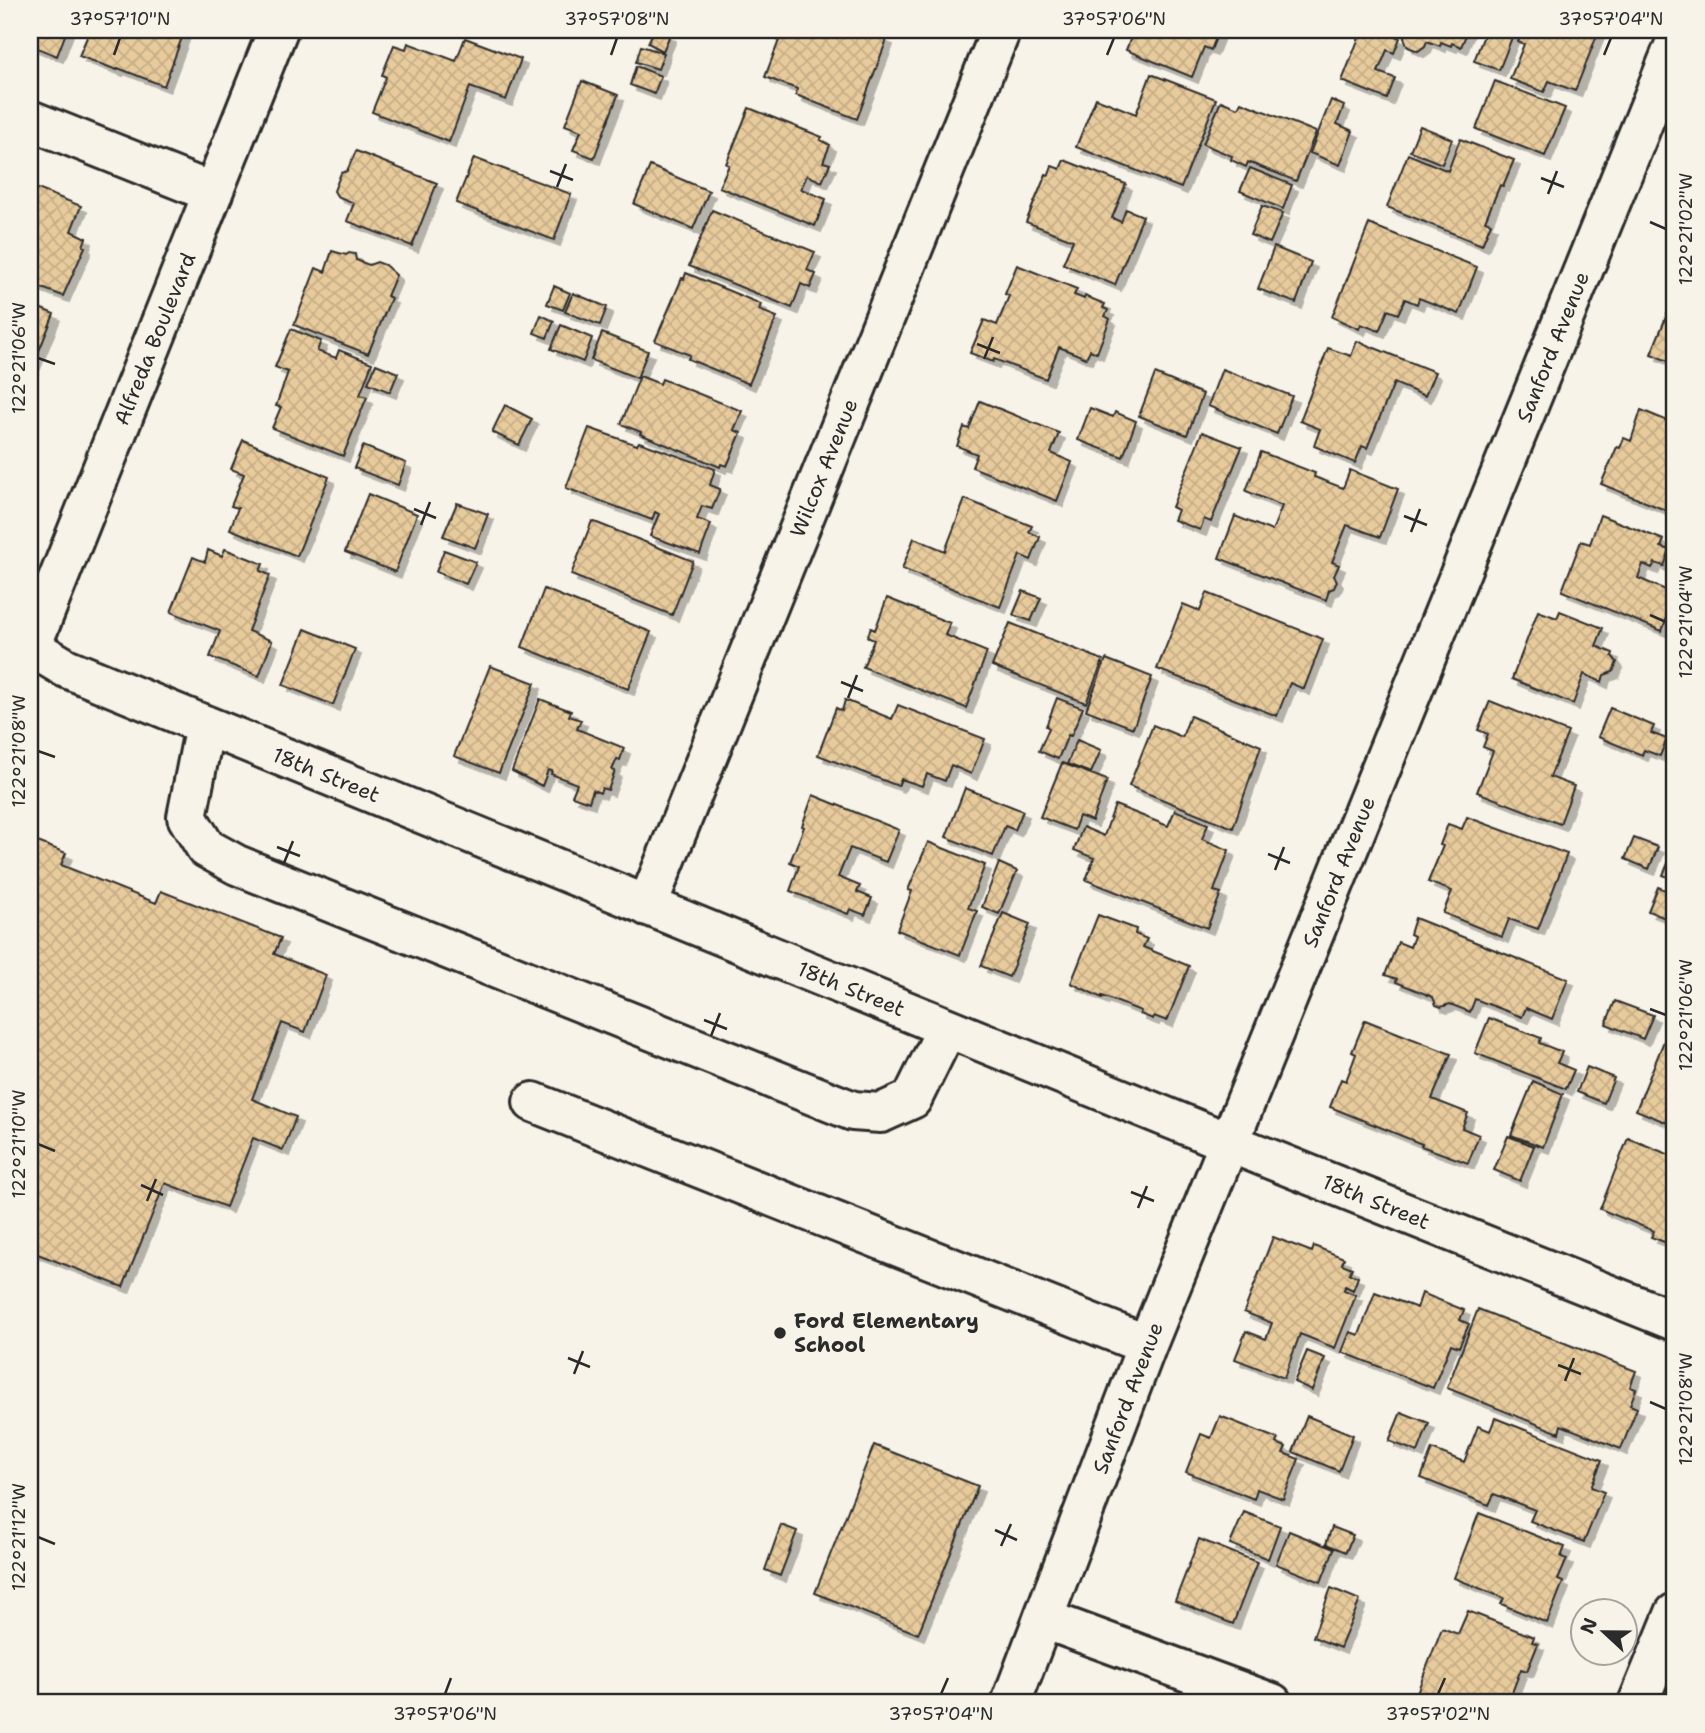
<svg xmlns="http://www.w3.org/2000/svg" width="1705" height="1733" viewBox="0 0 1705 1733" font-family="'Shantell Sans',sans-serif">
  <defs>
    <pattern id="building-cross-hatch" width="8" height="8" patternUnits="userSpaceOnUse" patternTransform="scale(1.75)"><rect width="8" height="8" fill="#e8cb9c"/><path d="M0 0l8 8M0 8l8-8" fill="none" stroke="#c7ae87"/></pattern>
    <filter id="shadow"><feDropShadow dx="6" dy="6" stdDeviation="0" flood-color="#0004"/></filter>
  </defs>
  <rect width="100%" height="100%" fill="#f7f3e8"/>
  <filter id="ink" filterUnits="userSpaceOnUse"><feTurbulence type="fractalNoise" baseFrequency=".0143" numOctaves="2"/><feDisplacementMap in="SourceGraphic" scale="14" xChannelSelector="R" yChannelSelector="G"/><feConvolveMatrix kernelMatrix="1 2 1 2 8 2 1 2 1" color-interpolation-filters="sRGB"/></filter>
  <g filter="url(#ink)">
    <!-- building -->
    <path fill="url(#building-cross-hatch)" stroke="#2b2b2b" stroke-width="2" filter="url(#shadow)" d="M30 30H67L57 56 30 45Z
      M90 30H178L184 32 164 86 118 68 117 70 79 56Z
      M654 30 670 35 663 51 648 43Z
      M783 30 819 32 820 30H864L887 39 857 119 796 95 797 89 765 77Z
      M1134 30H1219L1211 50 1204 47 1192 77 1126 50Z
      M1362 30H1380L1400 38 1394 53 1387 50 1378 72 1395 78 1387 99 1342 81Z
      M1407 30H1468L1461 47 1452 43 1451 46 1441 42 1440 46 1427 41 1425 46 1418 51 1408 47 1404 38Z
      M1486 30H1515L1499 70 1474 61Z
      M1523 30H1599L1575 91 1549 81 1544 92 1510 79 1524 44 1518 42Z
      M465 38 521 59 506 100 470 87 449 142 372 112 386 77 382 75 394 45 406 49 408 43 456 61Z
      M641 46 664 53 658 69 636 62Z
      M636 66 661 76 654 94 630 85Z
      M1151 74 1216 99 1181 188 1076 147 1096 98 1136 114Z
      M582 81 618 95 594 158 573 150 581 131 565 125Z
      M1495 81 1565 108 1545 156 1476 129Z
      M1331 100 1344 106 1337 124 1353 131 1340 165 1310 153Z
      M1221 101 1238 108 1241 102 1316 132 1296 181 1248 162 1246 167 1231 160 1232 156 1203 144Z
      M749 108 822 137 820 140 830 145 823 162 830 164 822 182 807 175 801 189 826 199 815 226 719 187 729 165 726 164Z
      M1420 126 1452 139 1442 164 1410 151Z
      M1460 139 1514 160 1503 186 1500 185 1485 221 1491 223 1482 245 1387 207 1408 154 1448 171Z
      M356 151 437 183 412 246 347 221 354 203 337 196 334 191 341 173 347 171Z
      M474 158 571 194 554 240 456 203Z
      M1064 160 1126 184 1112 218 1121 222 1126 209 1143 216 1115 285 1063 264 1073 240 1026 222 1046 174 1049 175 1052 166 1060 169Z
      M650 166 709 191 693 229 634 204Z
      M1250 168 1292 185 1283 209 1240 191Z
      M30 186 81 206 71 231 86 238 83 246 85 247 63 296 34 285 32 289 30 288Z
      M1262 206 1283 213 1270 243 1250 235Z
      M712 210 815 252 807 270 816 274 810 288 801 284 792 308 689 266Z
      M1369 224 1477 267 1459 314 1419 298 1417 304 1405 299 1398 314 1388 310 1379 331 1361 324 1359 329 1332 317Z
      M1274 247 1311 262 1296 303 1258 289Z
      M332 251 346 255 349 253 355 254 356 260 369 265 377 262 385 265 396 275 387 296 391 298 368 354 294 325 316 268 325 272Z
      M1017 265 1077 289 1074 295 1084 299 1085 296 1105 304 1103 308 1108 310 1105 316 1110 319 1097 353 1090 350 1086 358 1059 347 1046 379 994 359 993 362 970 353 984 320 997 325 1009 296 1005 294Z
      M686 273 761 304 759 310 777 317 749 384 688 359 690 355 655 341 682 278 684 279Z
      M554 286 570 293 563 310 547 304Z
      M573 293 607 307 600 325 565 312Z
      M1675 295V364L1651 354Z
      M30 304 54 314 32 368H30Z
      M541 315 554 321 547 338 534 333Z
      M561 325 592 338 583 362 551 349Z
      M291 329 321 341 317 351 336 358 339 350 372 363 360 395 367 397 343 456 272 428 281 407 276 406 288 372 275 367Z
      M602 333 648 351 637 378 591 360Z
      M1357 341 1435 372 1425 396 1394 383 1367 448 1362 446 1355 463 1314 446 1320 429 1300 421 1328 348 1351 356Z
      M376 364 398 373 390 392 368 383Z
      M1222 369 1292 396 1277 434 1208 406Z
      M1155 374 1203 394 1187 435 1139 416Z
      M640 376 660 384 662 379 742 411 734 430 741 433 727 466 721 464 720 467 640 434 641 432 621 424Z
      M980 401 1059 433 1051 453 1072 462 1057 501 972 467 977 454 957 446 964 427 969 429Z
      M505 405 532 419 519 445 492 432Z
      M1090 408 1113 417 1115 412 1136 421 1123 457 1078 440Z
      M1641 410 1675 424V514L1601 484 1617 447 1620 448 1624 438 1631 441Z
      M589 428 637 445 639 442 715 469 710 485 720 489 712 509 702 506 697 519 711 524 700 554 650 536 659 514 655 512 652 520 566 488Z
      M1202 432 1242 447 1211 522 1204 519 1200 530 1174 520 1178 510 1172 507Z
      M243 440 329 477 297 556 230 529 238 508 231 506 244 474 231 469Z
      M363 446 406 463 398 485 354 468Z
      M1261 452 1315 473 1314 477 1343 488 1350 470 1398 489 1380 537 1347 525 1332 562 1339 565 1334 576 1337 581 1334 588 1329 590 1326 600 1219 558 1235 516 1272 531 1282 506 1246 491Z
      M368 494 417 514 395 572 345 552Z
      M965 499 1032 526 1029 532 1040 537 1031 560 1020 555 1000 607 902 569 914 538 945 551Z
      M457 503 488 514 475 548 443 536Z
      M1600 515 1664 540 1661 547 1670 550 1664 566 1655 563 1652 568 1643 564 1638 578 1675 594 1662 631 1562 591 1581 541 1590 544Z
      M592 521 693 561 672 615 571 575Z
      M225 549 263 564 260 571 270 575 248 631 272 641 259 676 210 657 220 631 171 612 193 557 205 562 208 550 222 556Z
      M444 550 476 562 466 584 436 572Z
      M544 589 651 632 628 689 522 647Z
      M1023 591 1041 598 1031 621 1013 615Z
      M1207 593 1323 639 1304 689 1290 683 1277 716 1157 669 1183 604 1200 611Z
      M887 598 950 623 945 635 987 652 966 708 863 667 874 640 867 637 871 628 875 630Z
      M1538 611 1557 618 1560 611 1603 628 1596 646 1613 653 1612 656 1617 662 1613 672 1604 675 1602 682 1584 674 1573 704 1512 679Z
      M1010 623 1103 660 1086 703 992 666Z
      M305 629 355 649 333 705 283 685Z
      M1106 659 1152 677 1133 728 1086 710Z
      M490 666 535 683 499 773 454 756Z
      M1057 698 1083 708 1071 736 1068 735 1058 759 1039 751 1049 728 1046 726Z
      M540 699 571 711 569 716 581 720 577 729 624 748 620 760 617 759 612 770 615 771 608 790 602 788 600 793 593 790 589 802 572 796 577 784 551 774 552 771 548 770 542 786 512 771Z
      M845 700 892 719 898 705 985 739 971 774 951 765 945 781 927 774 922 786 901 779 898 786 818 755 836 708 842 711Z
      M1490 701 1568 732 1550 777 1574 786 1560 824 1477 792 1493 751 1483 747 1488 734 1478 730Z
      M1610 708 1654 726 1651 733 1667 739 1660 756 1644 750 1642 755 1598 737Z
      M1190 716 1261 746 1233 828 1129 786 1153 725 1182 737Z
      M1077 740 1101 750 1091 773 1067 764Z
      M1671 740 1675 741V761L1665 757Z
      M1062 763 1107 780 1092 821 1079 816 1074 830 1040 817Z
      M965 788 1023 811 1015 830 1005 826 993 856 946 837Z
      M813 795 899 830 886 862 850 848 838 877 860 886 857 892 872 898 865 915 850 909 848 914 790 891 799 866 790 862 804 827 802 826Z
      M1115 805 1168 826 1175 810 1208 824 1202 839 1229 850 1214 891 1221 893 1207 928 1086 880 1094 858 1074 850 1083 827 1104 836Z
      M1467 817 1567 854 1538 929 1509 919 1502 937 1443 913 1452 891 1428 882 1443 846 1440 845 1448 824 1462 829Z
      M1634 838 1658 847 1649 869 1625 859Z
      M30 839 66 853 61 865 156 903 161 891 281 938 274 954 326 975 305 1032 282 1023 252 1099 296 1117 283 1150 253 1138 226 1207 165 1183 123 1287 30 1251Z
      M928 842 985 865 968 908 977 911 960 955 897 930 912 891 908 890Z
      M1672 854 1675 855V880L1663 875Z
      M999 863 1017 871 999 914 982 907Z
      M1658 887 1675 894V922L1648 911Z
      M1003 913 1030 924 1009 977 981 966Z
      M1098 915 1136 929 1135 934 1147 939 1143 947 1189 966 1167 1021 1154 1016 1153 1019 1140 1014 1141 1011 1102 996V998L1071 983Z
      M1415 918 1568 979 1552 1019 1526 1008 1522 1017 1475 999 1470 1012 1450 1004 1441 1007 1436 1005 1433 997 1396 982 1397 979 1385 975 1398 942 1410 947 1414 936 1410 934Z
      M1615 1001 1653 1015 1643 1039 1606 1024Z
      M1489 1018 1541 1038 1539 1043 1562 1052 1557 1063 1574 1070 1566 1089 1475 1053Z
      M1365 1020 1451 1054 1432 1099 1468 1113 1462 1128 1479 1135 1468 1163 1421 1146 1422 1144 1330 1107 1341 1079 1346 1081 1356 1054 1352 1052Z
      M1666 1036 1675 1040V1126L1636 1110Z
      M1587 1067 1614 1078 1604 1103 1577 1092Z
      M1533 1081 1563 1094 1543 1147 1511 1135Z
      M1508 1136 1534 1146 1520 1181 1494 1170Z
      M1628 1138 1675 1157V1246L1651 1237 1654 1231 1600 1209Z
      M1273 1237 1312 1252 1314 1246 1344 1258 1342 1264 1352 1268 1349 1274 1358 1277 1353 1290 1345 1286 1344 1290 1356 1295 1335 1348 1300 1334 1284 1378 1235 1359 1246 1331 1266 1339 1272 1323 1244 1312Z
      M1375 1292 1417 1308 1422 1293 1464 1310 1460 1320 1469 1324 1459 1347 1451 1344 1433 1388 1342 1352 1350 1332 1359 1335Z
      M1478 1309 1636 1371 1630 1387 1636 1389 1630 1405 1637 1408 1621 1449 1561 1425 1559 1433 1447 1388Z
      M1307 1351 1325 1358 1312 1390 1294 1382Z
      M1401 1412 1429 1423 1418 1452 1389 1441Z
      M1220 1416 1278 1439 1276 1443 1286 1447 1283 1453 1299 1459 1283 1499 1257 1489 1254 1499 1186 1472 1201 1434 1211 1438Z
      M1307 1416 1353 1435 1339 1471 1293 1452Z
      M1495 1418 1602 1460 1591 1487 1604 1492 1584 1542 1530 1521 1535 1510 1494 1494 1489 1505 1421 1478 1432 1449 1464 1462 1478 1426 1490 1431Z
      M874 1445 978 1486 918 1634 815 1593Z
      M1244 1512 1280 1526 1268 1559 1230 1544Z
      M1479 1513 1565 1547 1561 1557 1567 1559 1558 1580 1563 1582 1547 1623 1501 1604 1504 1598 1454 1578Z
      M781 1525 797 1531 780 1576 765 1570Z
      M1332 1527 1353 1535 1346 1552 1326 1544Z
      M1289 1531 1334 1549 1321 1582 1276 1564Z
      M1199 1539 1257 1562 1233 1624 1175 1601Z
      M1331 1588 1360 1600 1340 1648 1313 1637Z
      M1468 1611 1534 1637 1532 1642 1538 1644 1527 1671 1521 1669 1508 1703H1413L1442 1628 1458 1634Z"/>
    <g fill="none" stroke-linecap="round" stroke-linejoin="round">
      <defs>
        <path id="minor" d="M278 30 31 647 66 668 205 725 1230 1143 1675 1321
          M30 120 213 193
          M205 725 187 817 206 848 237 865 853 1111 881 1113 912 1099 947 1028
          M647 906 1001 30
          M533 1102 1147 1345
          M1044 1619 1272 1703
          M1011 1703 1147 1345 1675 44
          M1638 1703 1675 1613"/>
      </defs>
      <!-- minor casing -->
      <use href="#minor" stroke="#2b2b2b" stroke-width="44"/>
      <!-- minor -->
      <use href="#minor" stroke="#f7f3e8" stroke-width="38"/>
    </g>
  </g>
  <!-- ticks -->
  <path fill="none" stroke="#2b2b2b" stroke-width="2.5" d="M114 55 120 38M611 55 617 38M1107 55 1114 38M1604 55 1611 38M550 171 573 180M1541 178 1564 187M557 187 566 164M1548 194 1557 171M1650 222 1666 229M977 344 1000 353M38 358 55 364M984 359 993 337M414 509 436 518M1404 516 1427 525M421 525 430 502M1411 532 1420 509M1650 615 1666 622M841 682 863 691M848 698 857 675M38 751 55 757M277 847 300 856M1268 854 1290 863M284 863 293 841M1275 870 1284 847M1650 1009 1666 1015M704 1020 727 1029M711 1036 720 1013M38 1144 55 1151M141 1185 163 1195M1131 1192 1154 1201M147 1201 156 1179M1138 1208 1147 1186M568 1358 590 1367M1558 1365 1581 1374M574 1374 583 1351M1565 1381 1574 1358M1650 1402 1666 1409M995 1530 1017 1540M38 1537 55 1544M1001 1546 1011 1524M445 1694 451 1678M941 1694 948 1678M1438 1694 1445 1678"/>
  <!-- markers -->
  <circle fill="#2b2b2b" stroke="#f7f3e8" stroke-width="2.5" cx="780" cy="1333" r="7"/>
  <g text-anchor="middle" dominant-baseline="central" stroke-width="7" stroke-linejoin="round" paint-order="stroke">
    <!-- street labels -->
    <g font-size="21" fill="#2b2b2b" stroke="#f7f3e8">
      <text transform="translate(155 339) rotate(-68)">Alfreda Boulevard</text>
      <text transform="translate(1553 347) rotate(-68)">Sanford Avenue</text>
      <text transform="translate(824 468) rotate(-68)">Wilcox Avenue</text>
      <text transform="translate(326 775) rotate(22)">18th Street</text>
      <text transform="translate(1339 872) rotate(-68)">Sanford Avenue</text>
      <text transform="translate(851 989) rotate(22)">18th Street</text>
      <text transform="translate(1376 1202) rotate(22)">18th Street</text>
      <text transform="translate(1128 1398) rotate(-69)">Sanford Avenue</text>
    </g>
    <!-- poi labels -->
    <g font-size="21" font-weight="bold" fill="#2b2b2b" stroke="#f7f3e8" text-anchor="start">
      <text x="794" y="1321">Ford Elementary<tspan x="794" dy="24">School</tspan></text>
    </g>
  </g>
  <!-- margin -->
  <rect width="1705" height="1733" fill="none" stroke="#f7f3e8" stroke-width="77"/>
  <!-- north arrow -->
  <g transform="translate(1604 1632) rotate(292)"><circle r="33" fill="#f7f3e8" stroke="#a5a39c" stroke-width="2"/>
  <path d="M0-5L12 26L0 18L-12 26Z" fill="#2b2b2b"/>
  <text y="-10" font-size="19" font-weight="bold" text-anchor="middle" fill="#2b2b2b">N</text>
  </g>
  <rect x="38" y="38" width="1628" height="1656" fill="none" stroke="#2b2b2b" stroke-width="2.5"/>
  <g font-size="18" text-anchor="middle" fill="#2b2b2b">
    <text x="120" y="25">37°57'10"N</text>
    <text x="617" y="25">37°57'08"N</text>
    <text x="1114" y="25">37°57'06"N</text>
    <text x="1611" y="25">37°57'04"N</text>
    <text transform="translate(1686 229) rotate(-90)" y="6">122°21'02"W</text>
    <text transform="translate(19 358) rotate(-90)" y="6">122°21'06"W</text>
    <text transform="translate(1686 622) rotate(-90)" y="6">122°21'04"W</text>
    <text transform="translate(19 751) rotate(-90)" y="6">122°21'08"W</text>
    <text transform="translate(1686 1015) rotate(-90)" y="6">122°21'06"W</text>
    <text transform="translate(19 1144) rotate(-90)" y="6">122°21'10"W</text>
    <text transform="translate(1686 1409) rotate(-90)" y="6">122°21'08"W</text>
    <text transform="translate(19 1537) rotate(-90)" y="6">122°21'12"W</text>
    <text x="445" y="1720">37°57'06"N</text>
    <text x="941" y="1720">37°57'04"N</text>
    <text x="1438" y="1720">37°57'02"N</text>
  </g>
</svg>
